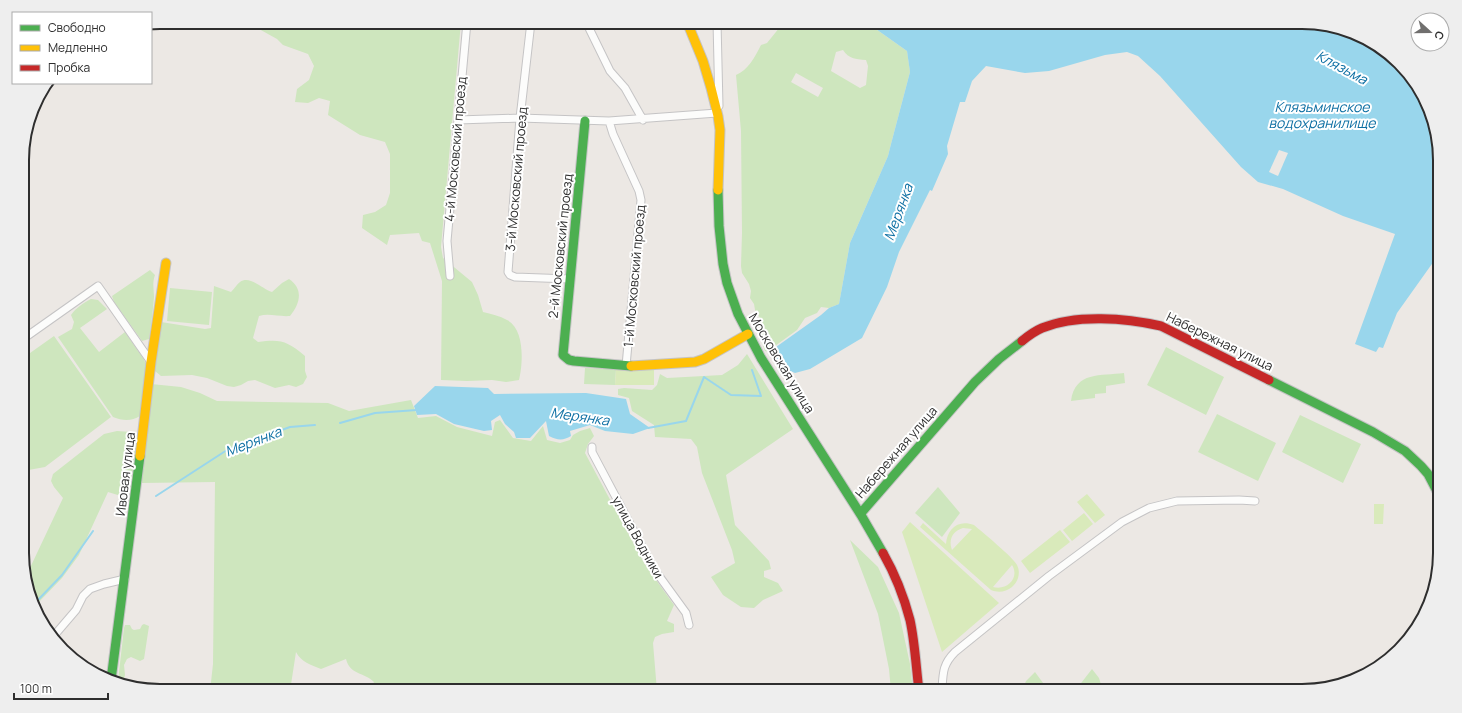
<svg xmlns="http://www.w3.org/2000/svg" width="1462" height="713" viewBox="0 0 1462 713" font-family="Manrope,sans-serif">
  <rect width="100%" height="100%" fill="#ece8e4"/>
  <!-- green -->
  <path fill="#cee6be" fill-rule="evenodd" d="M260 22H461L441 247 443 258 472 282 478 295 483 312C491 314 500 316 507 320 525 329 523 364 519 380L506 382 492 380 467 381 441 380 442 281 430 243 422 241 419 233 390 235 387 245 362 228 363 215 375 212 386 205 390 193V154L385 142 360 135 328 115 330 101 319 98 308 103 295 102 297 89 309 80 314 66 308 54 283 45 277 39 259 29Z
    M784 22H866L907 51 910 72 891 144 888 156 850 243 839 304 829 308 821 307 817 313 805 318 797 330 775 346 772 352 765 351 759 334 764 328 762 321 755 310 754 304 750 298 751 291 749 284 742 273 741 266 742 233 741 131 736 75C748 70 755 57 761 45L767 43ZM843 50C849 59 855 59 866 60L868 66 866 85 860 88 831 71 836 52ZM796 73 823 88 818 97 791 82Z
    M150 270 155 275C152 283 154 290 154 297 153 311 151 325 149 339L142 341 114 302 112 296Z
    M289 279C304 289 300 304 290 316 279 317 269 313 259 316L253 338 258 342C281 339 287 341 305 356V371L307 377 303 384 296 387 289 385 275 388 255 380 248 381 241 385 234 387 227 386 207 378 192 375 161 376 155 371 161 322 205 329 211 328 214 286 231 292C234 289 237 284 240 282 250 275 262 289 272 292L282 283Z
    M170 288 212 292 209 325 167 321Z
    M91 299 98 300 107 309 80 328 99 352 125 332 143 358 146 364 140 416C132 421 123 421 113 417L58 337 72 329 74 322 71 315C76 308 83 303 91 299Z
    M54 336 111 417 45 467 23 471V358Z
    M1166 347 1224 377 1206 415 1147 385Z
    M747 354 793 429 726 475 735 525 769 561 771 569 764 571V577L778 583 783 591 763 600 754 608 741 607 723 595 711 577 735 563 732 550 702 473 697 447 691 439 655 437 654 425 632 411 629 398 618 395V389L624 388 652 390 657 385 660 374 667 378 722 375 738 365Z
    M585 368 616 369 615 385 584 384Z
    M1124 373 1125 383 1106 386V393L1095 394V398L1071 401C1075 371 1101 376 1124 373Z
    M151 384 181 387 200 393 217 401 328 403 349 411 411 400 418 418 436 416 457 427 492 436 495 422 500 420 513 438 531 441 543 426 547 440 560 443 570 440 573 435 580 431 590 428 594 436 588 444 585 453 644 563 674 605 667 621 674 624V632L662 634 655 637 653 643 657 691H351L358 687 371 688 374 682C364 672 350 675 346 659L321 669C311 665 301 662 296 652L290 691H210L213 664 215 482 141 483Z
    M1217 414 1276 443 1258 481 1198 452Z
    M1300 415 1361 444 1343 483 1282 452Z
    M117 431 131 432 138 434 129 495 121 496 108 492 79 555 62 578 37 604 24 574 29 570 63 498 54 487 51 481 53 474 104 434Z
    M938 487 960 513 942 537 915 513Z
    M850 540 878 567 899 613 910 664 913 691H891L889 669 878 614Z
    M144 624 149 626 144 659 140 661 131 657 127 659 124 665 125 675 123 682 118 681 124 628 125 625H130L132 629 134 630 140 629 142 625Z
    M1092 669 1099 678 1103 691H1081L1078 687Z
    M1035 672 1046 687 1044 691H1022L1026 681Z"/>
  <!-- pitch -->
  <path fill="#d9eabb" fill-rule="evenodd" d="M616 369H654V385H615Z
    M1087 494 1105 515 1095 523 1077 502Z
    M1374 504H1384L1383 524H1374Z
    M1084 513 1093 524 1072 541 1063 530Z
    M910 522 999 603 942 652 902 532Z
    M923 523 946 544C947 529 958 519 974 525 982 532 1013 557 1017 565 1021 573 1018 582 1012 587 1006 592 998 593 991 590L920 527ZM963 528 972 529 952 550C948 539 953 531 963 528ZM1012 565C1020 578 1007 591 993 587Z
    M1060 530 1070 542 1030 573 1021 561Z"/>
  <!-- water -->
  <path fill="#99d6ec" d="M866 22H1302L1363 36 1417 83 1439 142V254L1397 313 1383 348 1379 347 1376 352 1355 344 1395 234 1343 216 1283 189 1258 182 1241 167 1160 76 1138 56 1127 52 1105 55 1049 71 1025 73 986 66 972 81 965 102H960L947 146 948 154 932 191 930 190 899 252 887 287 862 338 810 369 795 373 786 369 775 357 776 347 821 315 829 308 839 304 850 243 888 156 891 144 910 72 907 51Z
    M435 386 488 388 494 394 586 393 626 399 630 414 650 428 633 434 605 431 590 425 570 431 571 436C563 441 557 440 549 436L546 421 530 438H516L514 432 505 424 500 415 491 421 492 430 484 431 454 424 436 414 417 415 414 406Z"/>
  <!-- pier -->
  <path fill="#ece8e4" d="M1279 150 1288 153 1278 176 1269 172Z"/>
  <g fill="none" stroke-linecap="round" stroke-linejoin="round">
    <!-- stream -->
    <path stroke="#99d6ec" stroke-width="2" d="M340 423 375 413 417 410
      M648 428 686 421 704 377 731 395 761 396 752 370
      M156 496 227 450 290 427 315 425
      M36 602 62 575 93 531"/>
    <defs>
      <path id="street" d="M531 22 520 118 508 272 510 275 515 277 570 279
        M586 22 610 71 625 88 643 120
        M717 22 719 106
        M458 120 520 118 609 121 717 113
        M609 121 613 134 639 191 641 200 626 366
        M450 276 447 241 467 22
        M23 339 98 286 151 362
        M592 447V452L654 569 686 613 689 625
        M52 638 76 610 83 596 90 589 104 584 125 579
        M926 691 942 689C943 672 943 664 955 652L1049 576 1122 522 1149 508 1177 501 1239 500 1255 501"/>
      <path id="fast" d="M585 121 563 355 569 360 574 361 631 366
        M718 190 719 226 723 264 727 283 738 314 761 358 861 515 883 553
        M1269 380 1373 432 1405 451 1421 466 1428 474 1440 497
        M861 513 975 382 999 359 1022 341
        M111 680 140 456"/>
      <path id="slow" d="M687 22 703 61 711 88 718 116 720 130 718 190
        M631 366 695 362 704 359 748 334
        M140 456 151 362 166 263"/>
      <path id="jam" d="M1022 341C1028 336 1035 331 1042 328 1076 314 1126 318 1161 326L1269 380
        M883 553C895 574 904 597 910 620 915 643 916 667 919 691"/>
    </defs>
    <!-- street casing -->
    <use href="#street" stroke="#c5c4c5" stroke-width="9"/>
    <!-- fast casing -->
    <use href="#fast" stroke="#c5c4c5" stroke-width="11"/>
    <!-- slow casing -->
    <use href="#slow" stroke="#c5c4c5" stroke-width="11"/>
    <!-- jam casing -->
    <use href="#jam" stroke="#c5c4c5" stroke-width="11"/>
    <!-- street -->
    <use href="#street" stroke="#fcfcfb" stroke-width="7"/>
    <!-- fast -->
    <use href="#fast" stroke="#4caf50" stroke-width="9"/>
    <!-- slow -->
    <use href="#slow" stroke="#ffc107" stroke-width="9"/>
    <!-- jam -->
    <use href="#jam" stroke="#c62828" stroke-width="9"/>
  </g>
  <g text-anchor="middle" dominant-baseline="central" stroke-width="4" stroke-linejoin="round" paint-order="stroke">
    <!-- street labels -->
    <g font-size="13" fill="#2e2e2e" stroke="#fff">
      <text transform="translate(455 149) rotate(-85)">4-й Московский проезд</text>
      <text transform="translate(516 179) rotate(-85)">3-й Московский проезд</text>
      <text transform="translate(560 246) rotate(-84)">2-й Московский проезд</text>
      <text transform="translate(634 276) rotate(-85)">1-й Московский проезд</text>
      <text transform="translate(1220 341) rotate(26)">Набережная улица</text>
      <text transform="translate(782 363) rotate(59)">Московская улица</text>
      <text transform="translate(896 452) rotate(-49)">Набережная улица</text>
      <text transform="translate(125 474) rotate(-83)">Ивовая улица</text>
      <text transform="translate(638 537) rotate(61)">улица Водники</text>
    </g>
    <!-- water labels -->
    <g font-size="14" font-style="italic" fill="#0d6fa3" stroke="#fff">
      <text transform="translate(1342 67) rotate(28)">Клязьма</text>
      <text x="1322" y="106">Клязьминское<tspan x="1322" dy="16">водохранилище</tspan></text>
      <text transform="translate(898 212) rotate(-70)">Мерянка</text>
      <text transform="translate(580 416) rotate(8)">Мерянка</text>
      <text transform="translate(253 441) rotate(-21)">Мерянка</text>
    </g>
  </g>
  <!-- crop -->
  <path d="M0 0H1462V713H0ZM160 29H1302A131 131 0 0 1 1433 160V553A131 131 0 0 1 1302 684H160A131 131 0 0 1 29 553V160A131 131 0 0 1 160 29Z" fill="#eee" fill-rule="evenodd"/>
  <path fill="none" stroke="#2e2e2e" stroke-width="2" d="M160 29H1302A131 131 0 0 1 1433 160V553A131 131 0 0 1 1302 684H160A131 131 0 0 1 29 553V160A131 131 0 0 1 160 29Z"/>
  <!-- legend -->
  <rect x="12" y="12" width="140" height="72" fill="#ffffff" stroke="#ababab"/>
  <rect x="20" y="25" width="20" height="6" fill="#4caf50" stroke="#ababab"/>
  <text x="48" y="32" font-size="12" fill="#2e2e2e">Свободно</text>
  <rect x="20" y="45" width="20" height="6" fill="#ffc107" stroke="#ababab"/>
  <text x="48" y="52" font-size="12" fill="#2e2e2e">Медленно</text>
  <rect x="20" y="65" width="20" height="6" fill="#c62828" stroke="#ababab"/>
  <text x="48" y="72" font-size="12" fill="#2e2e2e">Пробка</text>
  <!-- north arrow -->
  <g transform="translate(1430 32) rotate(111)"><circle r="19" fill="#ffffff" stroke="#ababab"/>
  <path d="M0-3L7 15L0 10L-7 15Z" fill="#706f6e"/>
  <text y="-6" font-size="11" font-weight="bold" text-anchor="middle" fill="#2e2e2e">С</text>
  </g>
  <!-- scale -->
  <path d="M14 693v6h94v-6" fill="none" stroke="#2e2e2e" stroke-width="2"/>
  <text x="20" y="693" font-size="12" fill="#2e2e2e" stroke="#ffffff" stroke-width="3" paint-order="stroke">100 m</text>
</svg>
